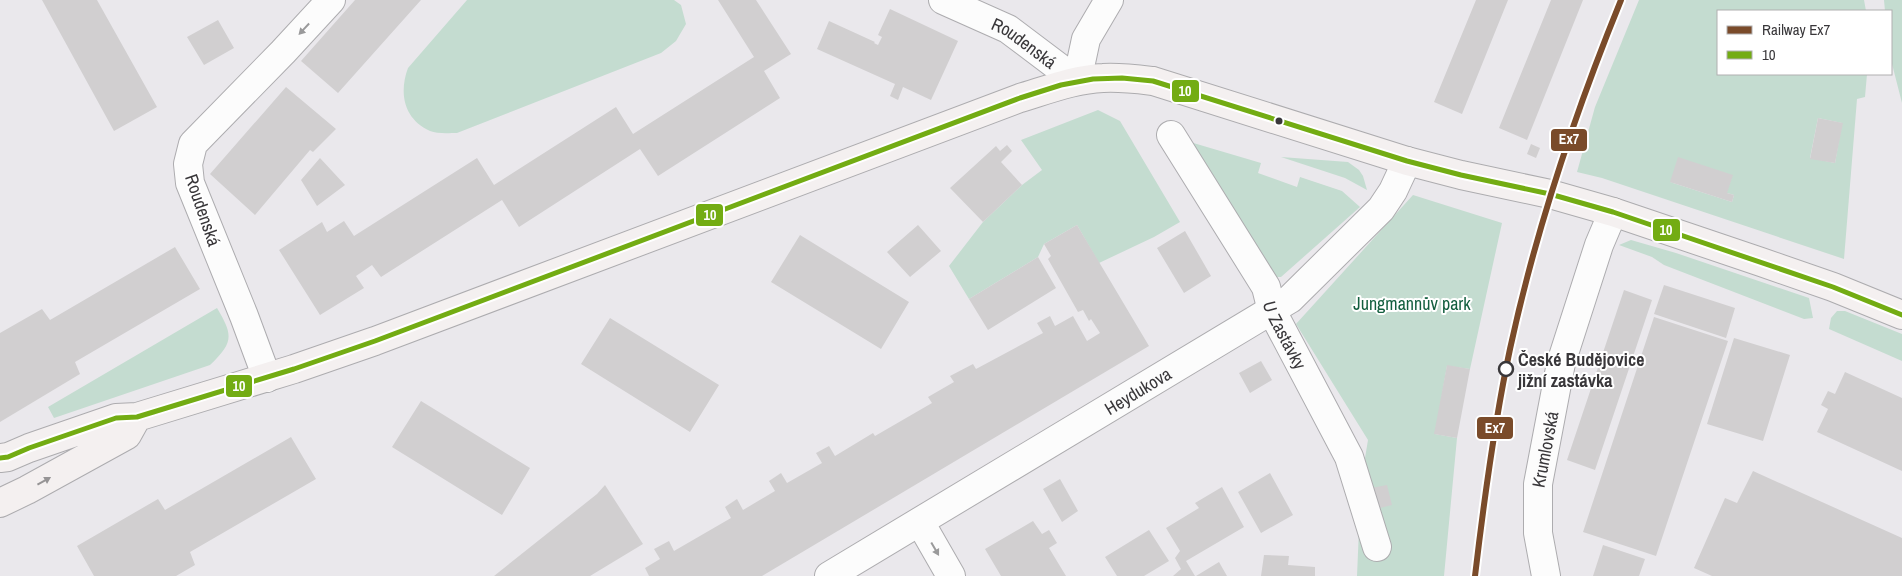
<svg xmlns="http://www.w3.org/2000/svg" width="1902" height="576" viewBox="0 0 1902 576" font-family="'Archivo Narrow',sans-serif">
  <rect width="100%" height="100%" fill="#eae8ec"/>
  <!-- green -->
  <path fill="#c4dcd0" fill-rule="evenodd" d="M467 0H674L681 5 686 24 676 41 661 53 457 133C449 133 437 134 430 131 403 119 399 92 408 68Z
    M1639 0H1864L1866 11H1718V74H1867L1865 97 1857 99 1844 259 1602 178 1577 172 1595 107ZM1818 118 1842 123 1835 163 1810 158ZM1670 182 1727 193 1734 195 1732 202Z
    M1884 0H1902V103L1891 60V11H1885Z
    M1098 110 1120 121 1180 222 1154 237 1099 263 1077 225 1044 244 1038 257 969 299 949 266 983 222 1022 185 1042 170 1021 140Z
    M1190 142 1261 163 1258 173 1297 187 1300 177 1342 191 1360 207 1281 277H1273Z
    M1281 157 1348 162 1359 170 1363 176 1367 190 1345 178Z
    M1413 195 1502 223 1470 369 1447 366 1435 434 1457 438 1444 576H1357L1361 482 1368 440 1296 324Z
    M1631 240 1676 253 1809 298 1813 318 1804 319 1664 265 1652 257 1619 245Z
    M217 308C233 335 234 342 210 365L54 418 48 407Z
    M1837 311H1845L1902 334V361L1829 329 1831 318Z"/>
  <!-- building -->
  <path fill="#d1cfd0" d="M42 0H97L157 107 114 131Z
    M355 0H421L338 93 301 61Z
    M718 0H756L791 54 764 71 780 98 658 176 640 149 519 227 502 200 381 277 372 265 356 276 364 288 320 315 279 250 322 222 327 232 344 221 354 236 477 158 494 185 616 107 633 134 754 57Z
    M1476 0H1508L1462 114 1434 102Z
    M1551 0H1583L1527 140 1499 128Z
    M890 9 958 41 931 100 903 87 898 100 890 96 895 84 817 49 829 21 875 42 874 43 878 45 882 37 878 35Z
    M218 20 234 48 204 65 187 37Z
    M286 87 336 129 313 152 310 150 255 215 210 174Z
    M1818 118 1843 123 1835 163 1810 159Z
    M1531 144 1540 148 1536 158 1527 154Z
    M1007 145 1012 151 1001 162 1022 185 983 222 950 188 996 146 1000 151Z
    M1678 157 1733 175 1727 193 1734 195 1732 202 1670 182Z
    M320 158 345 185 317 206 301 180Z
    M918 225 941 251 910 277 887 252Z
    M1077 225 1149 346 762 576H649L645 568 660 559 654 549 669 541 674 551 731 518 725 507 737 499 743 510 775 491 769 481 781 473 787 483 822 463 816 453 829 446 835 456 873 433 875 436 932 403 928 397 954 382 950 376 973 364 976 369 1043 333 1037 323 1050 316 1055 326 1073 316 1087 341 1100 333 1091 319 1089 321 1083 310 1078 312 1048 259 1051 256 1044 244Z
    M1185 231 1211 276 1184 293 1157 248Z
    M800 235 909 302 881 349 771 282Z
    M175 247 200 289 75 362 80 374 0 422V333L42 309 50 320Z
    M1038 257 1056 288 988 330 969 299Z
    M1664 285 1735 308 1726 338 1654 314Z
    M1624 290 1652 300 1595 470 1567 460Z
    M1654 317 1728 341 1656 556 1583 532Z
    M610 318 719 385 690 432 581 364Z
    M1734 338 1790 355 1763 441 1707 424Z
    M1261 361 1272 380 1250 393 1239 373Z
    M1447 365 1470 369 1457 438 1434 434Z
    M1845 372 1902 398V471L1817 432 1828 409 1821 405 1828 391 1835 394Z
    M421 401 530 468 502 515 392 447Z
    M291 437 316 479 190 552 195 565 176 576H94L77 546 158 499 165 510Z
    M1753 471 1902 538V576H1712L1694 568 1725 498 1737 503Z
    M1270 473 1293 515 1261 533 1238 492Z
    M1060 479 1078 511 1062 522 1043 489Z
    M605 485 643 544 590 576H494L597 494Z
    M1387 485 1392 505 1376 509 1371 488Z
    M1222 487 1244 527 1186 561 1195 576H1173L1181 569 1175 558 1180 551 1166 528 1199 508 1195 503Z
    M1033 521 1042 534 1049 530 1057 543 1049 548 1066 576H1001L985 549Z
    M1149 530 1169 561 1144 576H1117L1105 557Z
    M1603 545 1645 559 1639 576H1593Z
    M1264 555 1289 556 1288 565 1315 567V576H1261Z
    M1219 562 1227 576H1196Z"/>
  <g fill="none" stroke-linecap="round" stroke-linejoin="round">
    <defs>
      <g id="street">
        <path id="s1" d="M943 0 1008 29 1077 81 1086 39 1109 0"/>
        <path id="s2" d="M1171 135 1266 287 1272 311 1349 457 1377 547"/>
        <path d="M267 378 244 316 190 183 188 164 193 144 283 52 331 0"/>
        <path d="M920 522 951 576"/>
        <path id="s3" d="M829 576 1290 299 1381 209 1393 191 1407 161"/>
        <path id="s4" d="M1546 576 1538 533V484L1561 363 1599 245 1613 212"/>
      </g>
      <path id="secondary" d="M0 458 8 457 29 448 116 418 137 417 294 369 375 341 1020 98C1047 90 1075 79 1103 78 1120 77 1136 79 1153 81L1407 161 1461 175 1550 194 1613 212 1761 262 1833 287 1902 315
        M0 503 27 490 127 435 137 417"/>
    </defs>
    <!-- street casing -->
    <use href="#street" stroke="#adacaf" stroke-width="30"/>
    <!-- secondary casing -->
    <use href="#secondary" stroke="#adacaf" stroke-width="30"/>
    <!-- street -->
    <use href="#street" stroke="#fcfcfc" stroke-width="28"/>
    <!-- secondary -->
    <use href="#secondary" stroke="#f4f0f0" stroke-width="28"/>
    <defs>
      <path id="bus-1" d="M0 458 8 457 29 448 116 418 137 417 294 369 375 341 1020 98 1061 85 1093 79 1122 78 1153 81 1407 161 1461 175 1550 194 1613 212 1833 287 1902 315"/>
    </defs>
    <!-- bus-1 casing -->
    <use href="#bus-1" stroke="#fff" stroke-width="9"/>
    <!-- bus-1 -->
    <use href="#bus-1" stroke="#73ac13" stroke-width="5"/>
    <defs>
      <path id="rail-1" d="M1475 576C1484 500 1494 424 1510 349 1536 229 1575 113 1621 0"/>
    </defs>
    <!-- rail-1 casing -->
    <use href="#rail-1" stroke="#fff" stroke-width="10"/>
    <!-- rail-1 -->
    <use href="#rail-1" stroke="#7a4b2a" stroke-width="6"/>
  </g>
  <!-- one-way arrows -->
  <defs><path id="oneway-solid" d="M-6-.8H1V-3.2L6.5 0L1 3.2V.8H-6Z" transform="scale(1.25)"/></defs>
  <g fill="#9a9a9b">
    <use href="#oneway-solid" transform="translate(304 29) rotate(133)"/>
    <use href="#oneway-solid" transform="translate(935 549) rotate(60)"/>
  </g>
  <use fill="#969495" href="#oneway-solid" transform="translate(44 481) rotate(-29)"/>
  <!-- markers -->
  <circle fill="#39373a" stroke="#fff" stroke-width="2" cx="1279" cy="121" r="4.5"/>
  <circle fill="#fff" stroke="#39373a" stroke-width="2.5" cx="1506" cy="369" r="7"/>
  <g text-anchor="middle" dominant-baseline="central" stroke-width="4" stroke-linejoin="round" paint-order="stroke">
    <!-- street labels -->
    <g font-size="18" fill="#39373a" stroke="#fff">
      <text stroke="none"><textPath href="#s1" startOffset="92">Roudenská</textPath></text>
      <text transform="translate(203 210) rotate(71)">Roudenská</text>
      <text stroke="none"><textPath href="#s2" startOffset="231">U Zastávky</textPath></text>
      <text stroke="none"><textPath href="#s3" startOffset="360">Heydukova</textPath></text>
      <text stroke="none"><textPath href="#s4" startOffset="128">Krumlovská</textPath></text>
    </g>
    <!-- park labels -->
    <g font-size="18" fill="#135f3f" stroke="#fff">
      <text x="1412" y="303">Jungmannův park</text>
    </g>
    <!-- stop labels -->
    <g font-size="18" font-weight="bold" fill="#39373a" stroke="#fff" text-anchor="start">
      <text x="1518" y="359">České Budějovice<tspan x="1518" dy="21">jižní zastávka</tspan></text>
    </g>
  </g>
  <g stroke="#fff" stroke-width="2">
    <rect x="1171" y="79" width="29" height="24" rx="5" fill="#73ac13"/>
    <rect x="1550" y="128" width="38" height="24" rx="5" fill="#7a4b2a"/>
    <rect x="695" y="203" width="29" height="24" rx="5" fill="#73ac13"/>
    <rect x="1652" y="218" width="29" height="24" rx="5" fill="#73ac13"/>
    <rect x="225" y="374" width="28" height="24" rx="5" fill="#73ac13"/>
    <rect x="1476" y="416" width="38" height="24" rx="5" fill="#7a4b2a"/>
  </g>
  <g font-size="14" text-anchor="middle" font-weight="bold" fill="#fff">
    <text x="1185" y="96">10</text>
    <text x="1569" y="144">Ex7</text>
    <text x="710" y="220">10</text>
    <text x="1666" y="235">10</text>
    <text x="239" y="391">10</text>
    <text x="1495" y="433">Ex7</text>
  </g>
  <!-- legend -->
  <rect x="1717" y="10" width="175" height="65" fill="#ffffff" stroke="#b0afb0"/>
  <rect x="1727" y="26" width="25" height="8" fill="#7a4b2a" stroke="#b0afb0"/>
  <text x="1762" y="35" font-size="15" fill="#39373a">Railway Ex7</text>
  <rect x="1727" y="51" width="25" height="8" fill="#73ac13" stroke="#b0afb0"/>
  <text x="1762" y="60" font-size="15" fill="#39373a">10</text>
</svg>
